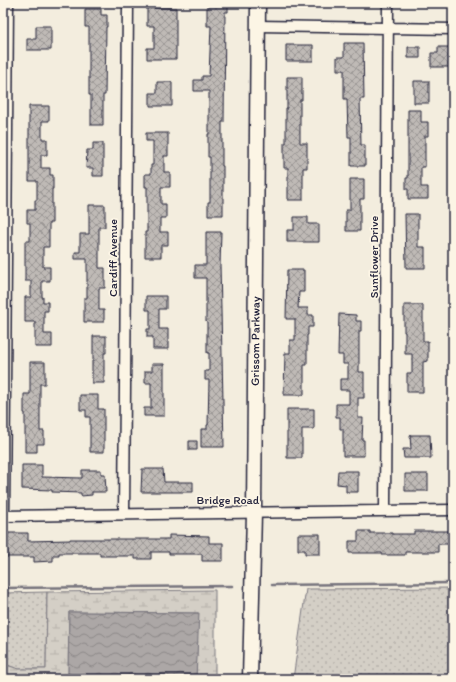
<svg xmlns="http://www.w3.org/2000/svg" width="456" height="682" viewBox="0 0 456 682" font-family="Itim,sans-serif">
  <defs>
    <pattern id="grass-dots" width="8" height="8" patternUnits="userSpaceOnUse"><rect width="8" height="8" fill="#d4cfc6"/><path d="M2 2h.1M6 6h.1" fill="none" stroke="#b6b1ab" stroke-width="1.8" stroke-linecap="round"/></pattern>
    <pattern id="wetland-marsh" width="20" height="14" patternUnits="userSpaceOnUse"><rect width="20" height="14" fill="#d4cfc6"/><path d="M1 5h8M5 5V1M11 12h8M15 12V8" fill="none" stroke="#b6b1ab"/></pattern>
    <pattern id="water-waves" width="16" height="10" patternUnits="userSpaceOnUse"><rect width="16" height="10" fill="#aca7a6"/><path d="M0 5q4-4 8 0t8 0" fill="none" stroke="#8c8888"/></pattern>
    <pattern id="building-cross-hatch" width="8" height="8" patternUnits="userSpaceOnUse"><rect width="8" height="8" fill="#bfbab6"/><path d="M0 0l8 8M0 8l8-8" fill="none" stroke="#9b9795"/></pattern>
  </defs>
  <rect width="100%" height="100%" fill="#f3edde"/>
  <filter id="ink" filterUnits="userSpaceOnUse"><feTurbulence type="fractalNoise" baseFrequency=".025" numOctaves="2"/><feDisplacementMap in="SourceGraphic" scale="8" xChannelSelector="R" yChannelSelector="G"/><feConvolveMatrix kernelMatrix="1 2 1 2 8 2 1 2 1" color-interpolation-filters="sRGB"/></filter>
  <g filter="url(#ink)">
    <!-- grass -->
    <path fill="url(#grass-dots)" stroke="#7b7880" d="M453 588V679H293L306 589Z
      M47 592 46 669H19L3 664V593Z"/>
    <!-- wetland -->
    <path fill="url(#wetland-marsh)" stroke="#7b7880" d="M215 590V679H196L198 613 69 612 68 679H3V664L19 669H46L47 592Z"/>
    <!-- water -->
    <path fill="url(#water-waves)" stroke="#75727b" d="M69 612 199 613 196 679H68Z"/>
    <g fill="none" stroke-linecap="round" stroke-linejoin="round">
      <!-- stream -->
      <path stroke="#75727b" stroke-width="2.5" d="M272 585 453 583
        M3 588 232 586"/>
    </g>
    <!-- building -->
    <path fill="url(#building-cross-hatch)" stroke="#22223b" d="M207 3H228V12H225L224 122H222V166H223V215H208V202H210V157H208V134H209V91H194V80H202V76H209L211 26H207Z
      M147 8H176V59H147V48H154V26H147Z
      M85 9H101V15H107V27H106L105 95H103V125H91V95H89V27H85Z
      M36 26H51V50H27V39H36Z
      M344 43H363L364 99H360L361 145H365V166H351V137H348L347 99H344V70H337V57H344Z
      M286 45H313V61H286Z
      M408 47H420V58H408Z
      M438 47H450V67H431V53H438Z
      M287 77H302V100H300V143H307V168H303V200H288V168H284V143H286V108H287Z
      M414 81H429V103H414Z
      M157 82H172V106H150V93H157Z
      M29 106H49V121H42V139H47V155H41V168H50V175H53V189H52V223H49V247H43V267H50V281H42V297H43V302H48V311H44V334H52V347H35V322H25V297H31V281H25V241H30V223H27V210H35V200H37V181H29Z
      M408 110H421V122H428V136H425V167H421V187H428V199H408V189H406V178H408Z
      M146 133H168V156H164V172H170V187H161V204H166V218H160V232H168V245H161V257H145V232H147V187H145V174H151V165H153V141H146Z
      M93 143H103V176H93V168H86L87 150H93Z
      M350 179H364V199H360V231H346V210H350Z
      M89 205H105V227H99V268H105V288H99V310H104V322H84V298H87V259H75V252H80V234H89Z
      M405 214H418V247H425V268H406Z
      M294 217H308V224H319V242H287V230H294Z
      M206 232H221L220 265 224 447H201V429H207V425H208L209 380H205V371H209V353H207V322H206V278H195V265H206Z
      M287 270H304V292H299L298 308H308V315H313V327H308V335H307V365H304V395H284L285 353H290V340H295V319H286Z
      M146 296H166V309H159V329H168V349H153V337H147V329H150V310H146Z
      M404 305H423V341H428V361L423 362V392H407V373H412V354H405V332H404Z
      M339 314 356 315V321H361V331H359V372H364V398H358V418H363L362 440H364V456H343V429H340V417H336V404H349V390H340V379H348V364H343V355H338Z
      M93 336H106V353H104V383H92V361H93Z
      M30 362H45V384H40V431H44V444H37V452H25V413H24V394H30Z
      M152 364H164V416H144V408H151V383H145V371H152Z
      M80 395H98V409H104V452H90V417H86V410H80Z
      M287 409H314V429H302V458H287Z
      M410 435H430L431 458H404L403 449H411Z
      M189 441H197V450H189Z
      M22 465H42V477L82 478V470H101V474H105L106 492H92V495L81 496V493L52 492V490L22 489Z
      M142 469H163L164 482H193V492H141Z
      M338 471H358V492H346V485L337 484Z
      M405 474H428V491H405Z
      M358 531H370V533H392V534H414V531H453V544H438V552H405V555H382V553H349V541H358Z
      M3 533H28V541L70 540V539H169V535L209 536V543H223V561H202V554H169V552H151V559H135V556H100V553H59V555H53V561L34 562V557H3Z
      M298 534H320V554H305V550H298Z"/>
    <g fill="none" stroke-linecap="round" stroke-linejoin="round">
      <defs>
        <path id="street" d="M258 26 453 29
          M385 511 388 3
          M124 514 128 3
          M3 516 453 510
          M4 516 8 3"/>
        <g id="secondary">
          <path id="s1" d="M250 679 254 513 258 3"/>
        </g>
      </defs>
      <!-- street casing -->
      <use href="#street" stroke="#22223b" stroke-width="13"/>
      <!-- secondary casing -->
      <use href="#secondary" stroke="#22223b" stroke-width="17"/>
      <!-- street -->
      <use href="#street" stroke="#fcf5e5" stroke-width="10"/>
      <!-- secondary -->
      <use href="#secondary" stroke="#fcf5e5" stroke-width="14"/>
    </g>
  </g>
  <g text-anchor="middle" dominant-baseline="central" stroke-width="3.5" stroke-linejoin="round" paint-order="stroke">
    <!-- street labels -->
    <g font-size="12" fill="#22223b" stroke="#fcf5e5">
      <text transform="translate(374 257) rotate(-90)">Sunflower Drive</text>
      <text transform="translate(113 258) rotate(-90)">Cardiff Avenue</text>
      <text stroke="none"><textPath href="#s1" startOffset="338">Grissom Parkway</textPath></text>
      <text x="228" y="500">Bridge Road</text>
    </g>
  </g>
  <!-- margin -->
  <rect width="456" height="682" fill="none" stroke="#fcf5e5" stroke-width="16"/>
  <rect x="8" y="8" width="440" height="666" fill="none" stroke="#22223b" stroke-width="1.5" filter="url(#ink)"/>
</svg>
